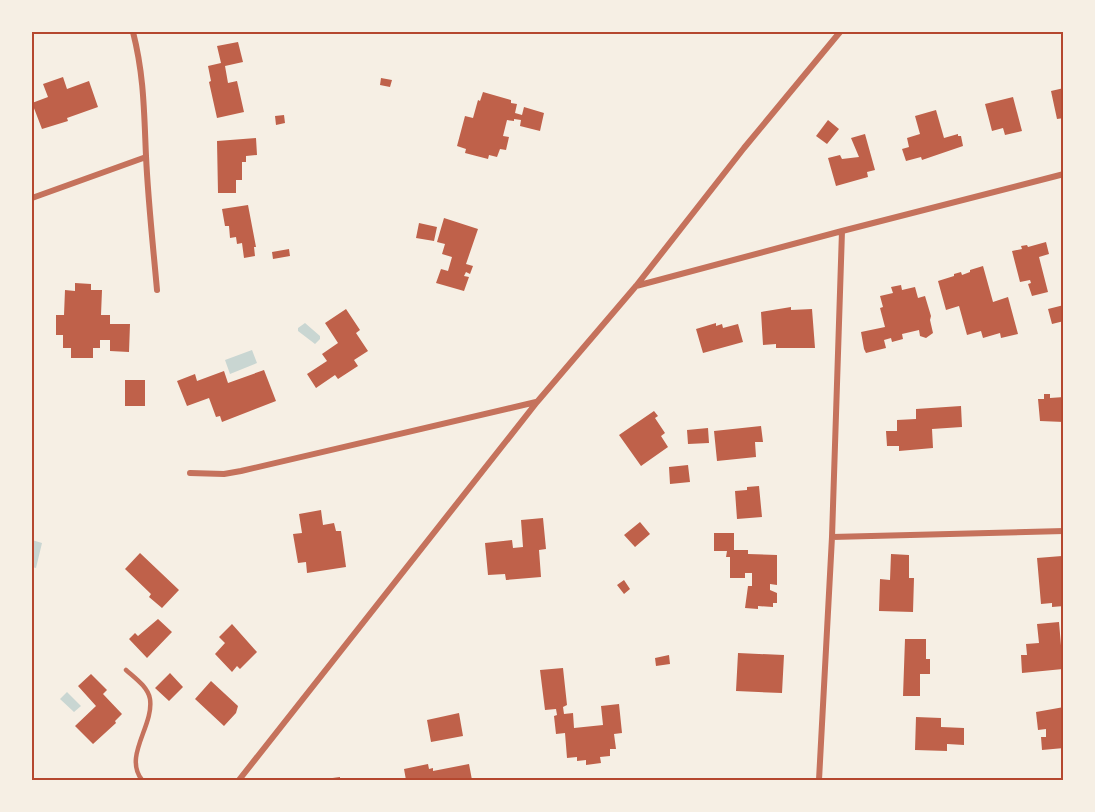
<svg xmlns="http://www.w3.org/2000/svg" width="1095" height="812" viewBox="0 0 1095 812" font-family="Poppins,sans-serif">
  <rect width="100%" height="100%" fill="#f6efe4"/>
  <!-- water -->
  <path fill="#c9d6d2" d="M305 323 320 336V339L315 344 298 331V328Z
    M252 350 257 363 230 374 225 360Z
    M32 540 42 543 36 568 32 567Z
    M67 692 81 706 74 712 60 699Z"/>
  <!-- building -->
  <path fill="#bf614a" d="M238 42 243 62 225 66 228 83 237 81 244 112 217 118 209 82 211 81 208 66 221 63 217 46Z
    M63 77 67 89 89 81 98 107 67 118 68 121 42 129 32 103 48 97 43 84Z
    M381 78 392 80 390 87 380 85Z
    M1064 88V118L1057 119 1051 91Z
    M483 92 511 100V103L517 104 515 113 522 115 524 107 544 113 540 131 520 126 521 120 514 119V121L507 120 503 136 509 137 506 150 500 149 497 157 489 155 488 159 465 153 466 149 457 146 465 116 473 118 478 100 480 101Z
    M1013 97 1022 131 1005 135 1003 128 992 131 985 104Z
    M936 110 944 138 958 134V136H961L963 146 922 160 921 157 906 161 902 149 909 147 907 138 920 134 915 116Z
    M284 115 285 123 276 125 275 116Z
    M828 120 839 129 827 144 816 136Z
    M865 134 875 170 867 172 868 177 836 186 828 158 840 155 842 159 859 157 851 138Z
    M256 138 257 155 246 156V162H242V180H236V193H218L217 141Z
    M248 205 256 247H254L255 256 244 258 242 243 237 244 236 237 230 238 229 226H225L222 209Z
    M444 218 478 229 466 264 473 266 470 274 466 272 464 276 469 277 464 291 436 283 441 269 448 271 452 257 442 254 445 244 437 242Z
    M419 223 437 227 434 241 416 238Z
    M1046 242 1049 254 1039 257 1048 292 1032 296 1028 284 1031 283 1030 280 1020 282 1012 251 1022 249 1021 246 1027 245 1028 247Z
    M289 249 290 256 273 259 272 252Z
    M983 266 993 302 1008 297 1018 334 1001 338 1000 333 983 338 981 331 967 335 959 306 946 310 938 281 954 276V274L961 272 962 275 970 272V270Z
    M75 283 91 284V290H102L101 315H110V324H130L129 352 110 351V340H100V348H93V358H71V348H63V335H56V315H64L65 290 75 291Z
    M901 285 902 290 915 287 918 298 925 296 931 316 930 320 933 333 926 338 920 336 919 330 902 334 903 339 892 342 891 338 884 340 886 348 866 353 864 349 861 332 885 327 880 308 883 307 880 296 893 293 891 287Z
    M1064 305V321L1052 324 1048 309Z
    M791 307V310L812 309 815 348H776V344L763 345 761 312Z
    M346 309 360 330 356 333 368 351 354 360 358 366 338 379 335 375 316 388 307 374 327 361 322 354 338 343 325 323Z
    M716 323V326L722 324 723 328 738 324 743 342 703 353 696 329Z
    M264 370 276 401 222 422 220 416 216 417 209 398 187 406 177 381 195 374 197 381 224 371 228 383Z
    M125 380H145V406H125Z
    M1044 394H1050V398L1064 397V422L1040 421 1038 399H1044Z
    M961 406 962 427 932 429 933 448 899 451V446H887L886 431H897V420L916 419V409Z
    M654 411 658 416 655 418 665 433 661 436 668 447 641 466 619 435Z
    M761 426 763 442H755L756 457 717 461 714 431Z
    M708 428 709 443 688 444 687 430Z
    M688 465 690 482 670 484 669 467Z
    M759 486 762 517 737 519 735 491 747 490V487Z
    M321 510 323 525 334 523 336 531H341L346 567 307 573 306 562 298 563 293 534 302 533 299 514Z
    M543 518 546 549 539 550 541 577 506 580 505 574 488 575 485 543 512 540 513 548 523 547 521 520Z
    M640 522 650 534 635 547 624 535Z
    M714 533H734V550H748V554L777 555V585L770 584V590L777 593V603H773V607L758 606V609L745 608 748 586H752V573H745V578H730V557H726L727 551H714Z
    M140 553 179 590 162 608 149 597 151 594 125 569Z
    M891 554 909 555V578H914L913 612 879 611 880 579 890 580Z
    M1062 556 1064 606 1052 607V603L1041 604 1037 558Z
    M624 580 630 589 624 594 617 585Z
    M158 619 172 632 147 658 129 639 135 633 138 636Z
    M1059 622 1063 669 1022 673 1021 655H1027L1026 644 1039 643 1037 624Z
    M232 624 257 652 240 669 237 666 232 672 215 654 225 643 219 637Z
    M905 639H926V659H930V674H920V696H903Z
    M738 653 784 655 782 693 736 691Z
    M669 655 670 664 656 666 655 658Z
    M563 668 567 705 563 707 564 714 573 713 574 728 603 725 601 706 619 704 622 733 614 734 616 749H610V756L600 757 601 763 586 765V760L577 761V757L567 758 565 733 556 734 554 716 557 715 556 709 545 710 540 670Z
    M170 673 183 687 169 701 155 688Z
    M91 674 107 690 103 694 122 714 115 721 116 723 93 744 75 726 96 706 78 686Z
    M211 681 238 706 236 713 224 726 195 699Z
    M1064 707V748L1042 750 1041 737H1046V729L1038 730 1036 712Z
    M459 713 463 736 431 742 427 720Z
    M916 717 941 718V727L964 728V745L947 744V751L915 750Z
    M428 764 429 769 433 768V771L469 764 472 780H406L404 769Z
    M340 777V780H325V779Z"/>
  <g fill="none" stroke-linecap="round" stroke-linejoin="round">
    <!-- service -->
    <path stroke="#c5725c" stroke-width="4.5" d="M126 670C135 678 148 687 150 699 154 726 123 756 142 780"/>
    <!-- minor -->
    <path stroke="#c5725c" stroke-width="6" d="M133 32C144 75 144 111 146 156 148 200 153 245 157 290
      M32 198 146 157
      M636 286 842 231 1064 174
      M190 473 224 474 241 471 536 402
      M832 537 1064 531
      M239 780 537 402 636 286 744 148 840 32
      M819 780 832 537 842 231"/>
  </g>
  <!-- border -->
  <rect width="1095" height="812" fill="none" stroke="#f6efe4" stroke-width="66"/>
  <rect x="33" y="33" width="1029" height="746" fill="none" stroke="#b5482f" stroke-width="2"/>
</svg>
